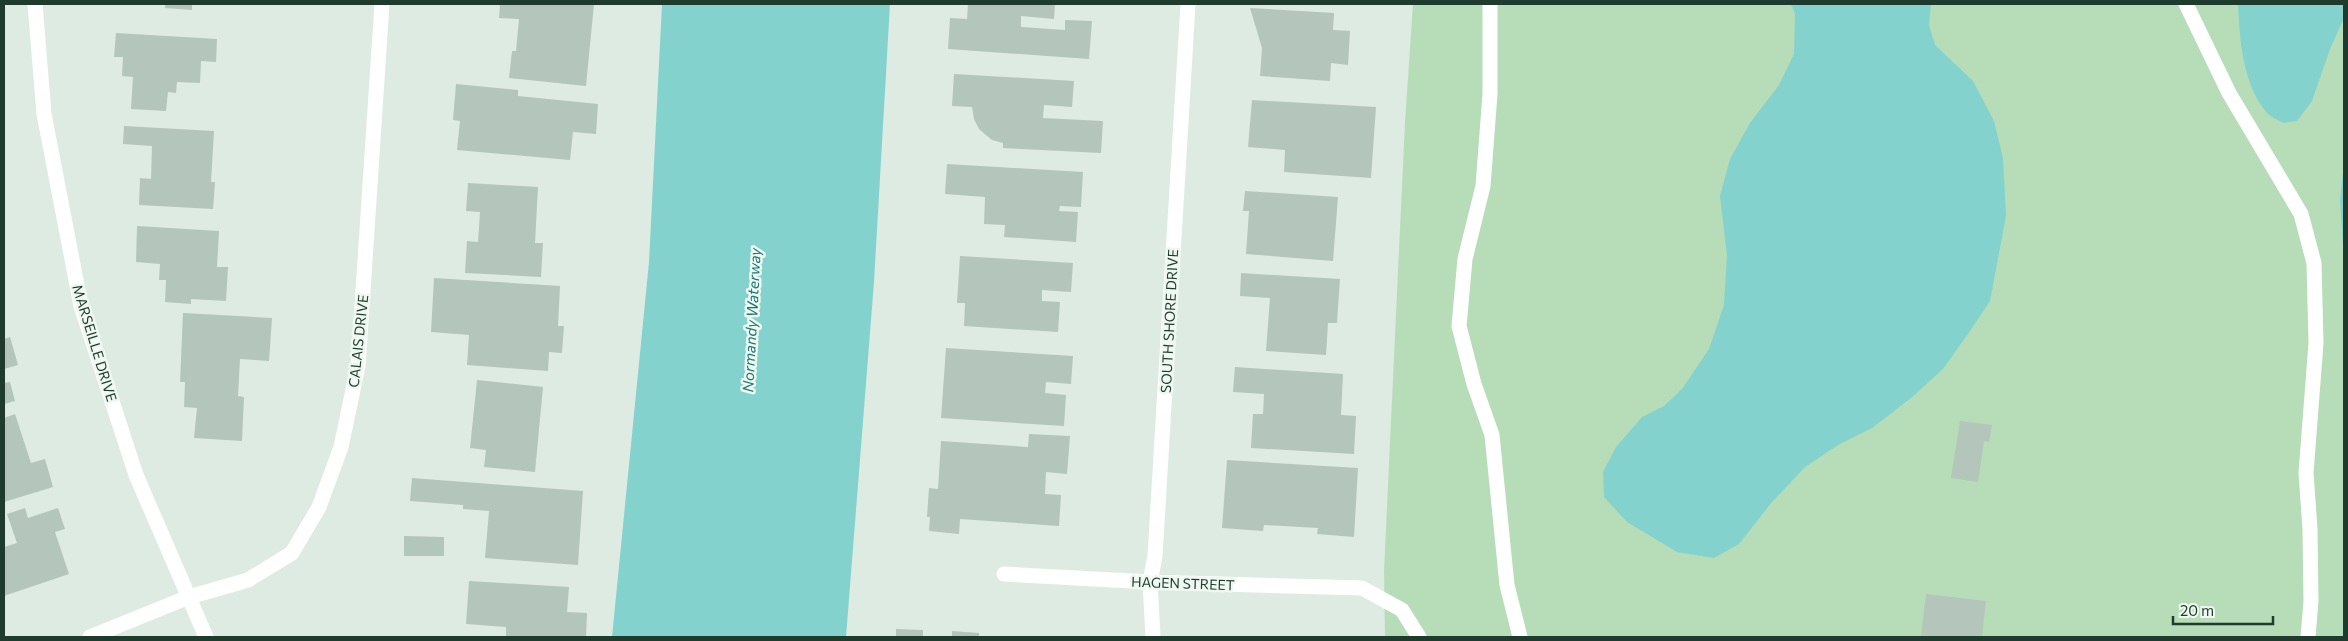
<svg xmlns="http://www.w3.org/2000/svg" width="2348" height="641" viewBox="0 0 2348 641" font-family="Commissioner,sans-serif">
  <rect width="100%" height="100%" fill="#deebe3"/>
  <!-- green -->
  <path fill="#b6ddb8" d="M1413 4H2344V637H1385L1384 571 1405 122Z"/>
  <!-- water -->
  <path fill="#84d2cd" d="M662 4H890L874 282 846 637H612L649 262Z
    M1791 4H1931L1929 25 1935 45 1973 81 1994 121 2003 158 2006 216 1990 301 1970 331 1943 369 1911 398 1872 428 1838 445 1805 467 1772 502 1739 544 1714 558 1677 552 1627 522 1604 497 1603 472 1616 447 1642 417 1664 406 1682 389 1709 349 1724 305 1727 255 1720 196 1730 159 1750 123 1779 85 1794 54 1795 14Z
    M2238 4H2344V18L2330 49 2312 101 2297 121 2283 123C2278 120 2271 117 2267 113 2242 83 2240 40 2238 4Z
    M2344 164V260L2340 201Z"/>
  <!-- building -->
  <path fill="#b4c5bb" d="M165 4H192V10L165 8Z
    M500 4H594L586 86 509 78 512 51H516L519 19 499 18Z
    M968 4H1055L1054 19 1021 16V27L1065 30V20L1092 21 1089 59 948 49 950 18 967 19Z
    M1250 8 1334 13 1333 30 1350 31 1348 65 1331 63 1330 81 1260 76 1262 48Z
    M116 33 217 39 216 62 201 61 200 83 177 82 176 93 168 92 166 111 131 109 133 77 122 76 123 57H114Z
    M954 74 1074 81 1072 107 1044 105 1043 118 1103 121 1101 153 1003 148V143L992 140 979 129 974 119 972 107 952 106Z
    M456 84 518 90V96L598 104 596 134 573 132 570 160 457 150 460 121 453 120Z
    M1252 100 1376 107 1371 178 1284 172 1285 150 1248 147Z
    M124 126 214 131 211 182H215L213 209 139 205 140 178 151 179 152 146 123 144Z
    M947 164 1083 172 1081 207 1060 206 1059 211 1078 212 1076 242 1004 237 1005 225 984 224 985 197 945 194Z
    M468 183 538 187 535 243H543L541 277 465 273 467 241 478 242 480 212 466 211Z
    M1245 191 1338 197 1333 261 1246 254 1249 211H1243Z
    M137 226 219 231 217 267H228L226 301 191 299V304L165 302 166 280H159L160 264 136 262Z
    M960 256 1073 263 1071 292 1042 290V301L1060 302 1058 332 964 326 965 303H957Z
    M1241 273 1340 279 1337 323H1328L1326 355 1266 351 1270 298 1240 296Z
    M434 278 560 286 558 326H564L562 353 549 352 548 371 467 365 469 335 431 332Z
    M183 313 272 318 269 361 240 359 238 396 244 397 242 441 194 438 197 408 184 407 185 382H180Z
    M10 337 18 365 4 369V339Z
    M946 348 1073 356 1071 384 1046 382 1045 393 1066 395 1064 426 941 418Z
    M1235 367 1343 374 1341 415 1356 416 1354 454 1251 448 1253 414H1263L1264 394 1233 392Z
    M477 380 543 387 535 472 484 467 486 450 470 448Z
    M10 382 15 401 4 404V383Z
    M15 414 31 463 45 459 53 487 4 502V418Z
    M1960 421 1992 425 1989 442 1984 441 1978 482 1951 478Z
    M1029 434 1070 436 1067 474 1046 472 1045 494 1061 495 1059 526 960 519 959 534 929 531 930 517H927L929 488 938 489 941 441 1028 447Z
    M1227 460 1358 468 1354 537 1317 534 1318 528 1264 525 1263 531 1222 528Z
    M412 478 583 491 578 565 485 558 489 511 463 509V505L410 501Z
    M25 508 28 518 58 508 65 529 55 532 69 574 4 596V547L17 543 7 514Z
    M404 536 444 537V556H404Z
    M469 581 569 587 567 612 587 613 586 637H506V627L466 624Z
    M1926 594 1986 601 1982 637H1921Z
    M896 629 923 630V637H896Z
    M952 631 979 633V637H952Z"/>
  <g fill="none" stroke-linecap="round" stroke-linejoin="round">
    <!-- minor -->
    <path stroke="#fff" stroke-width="15" d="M35 4 44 114 81 306 136 475 206 637
      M1490 4V94L1483 186 1465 259 1459 326 1474 384 1492 435 1507 585 1520 637
      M2186 4 2229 93 2301 214 2314 263 2316 343 2306 473 2310 529 2311 601 2308 637
      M1004 574 1150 582 1362 588 1402 610 1419 637
      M90 637 189 597 248 580 292 553 319 507 341 447 358 366 382 4
      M1153 637 1150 582 1155 556 1188 4"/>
  </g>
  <g text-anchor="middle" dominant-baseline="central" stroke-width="5" stroke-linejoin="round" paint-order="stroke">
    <!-- street labels -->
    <g font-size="14" fill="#1f3b2d" stroke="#eff7f1">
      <text transform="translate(1169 321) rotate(-87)">SOUTH SHORE DRIVE</text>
      <text transform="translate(358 341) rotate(-84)">CALAIS DRIVE</text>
      <text transform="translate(95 343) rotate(73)">MARSEILLE DRIVE</text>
      <text transform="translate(1183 583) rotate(2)">HAGEN STREET</text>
    </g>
    <!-- water labels -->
    <g font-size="15" font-style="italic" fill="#187874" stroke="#eff7f1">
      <text transform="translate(751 320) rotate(-87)">Normandy Waterway</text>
    </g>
  </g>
  <!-- border -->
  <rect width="2348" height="641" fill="none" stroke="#1f3b2d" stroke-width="10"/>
  <!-- scale -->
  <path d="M2173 616v8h100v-8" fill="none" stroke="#1f3b2d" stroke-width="2.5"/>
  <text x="2180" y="616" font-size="15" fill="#1f3b2d" stroke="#eff7f1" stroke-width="4" paint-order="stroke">20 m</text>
</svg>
